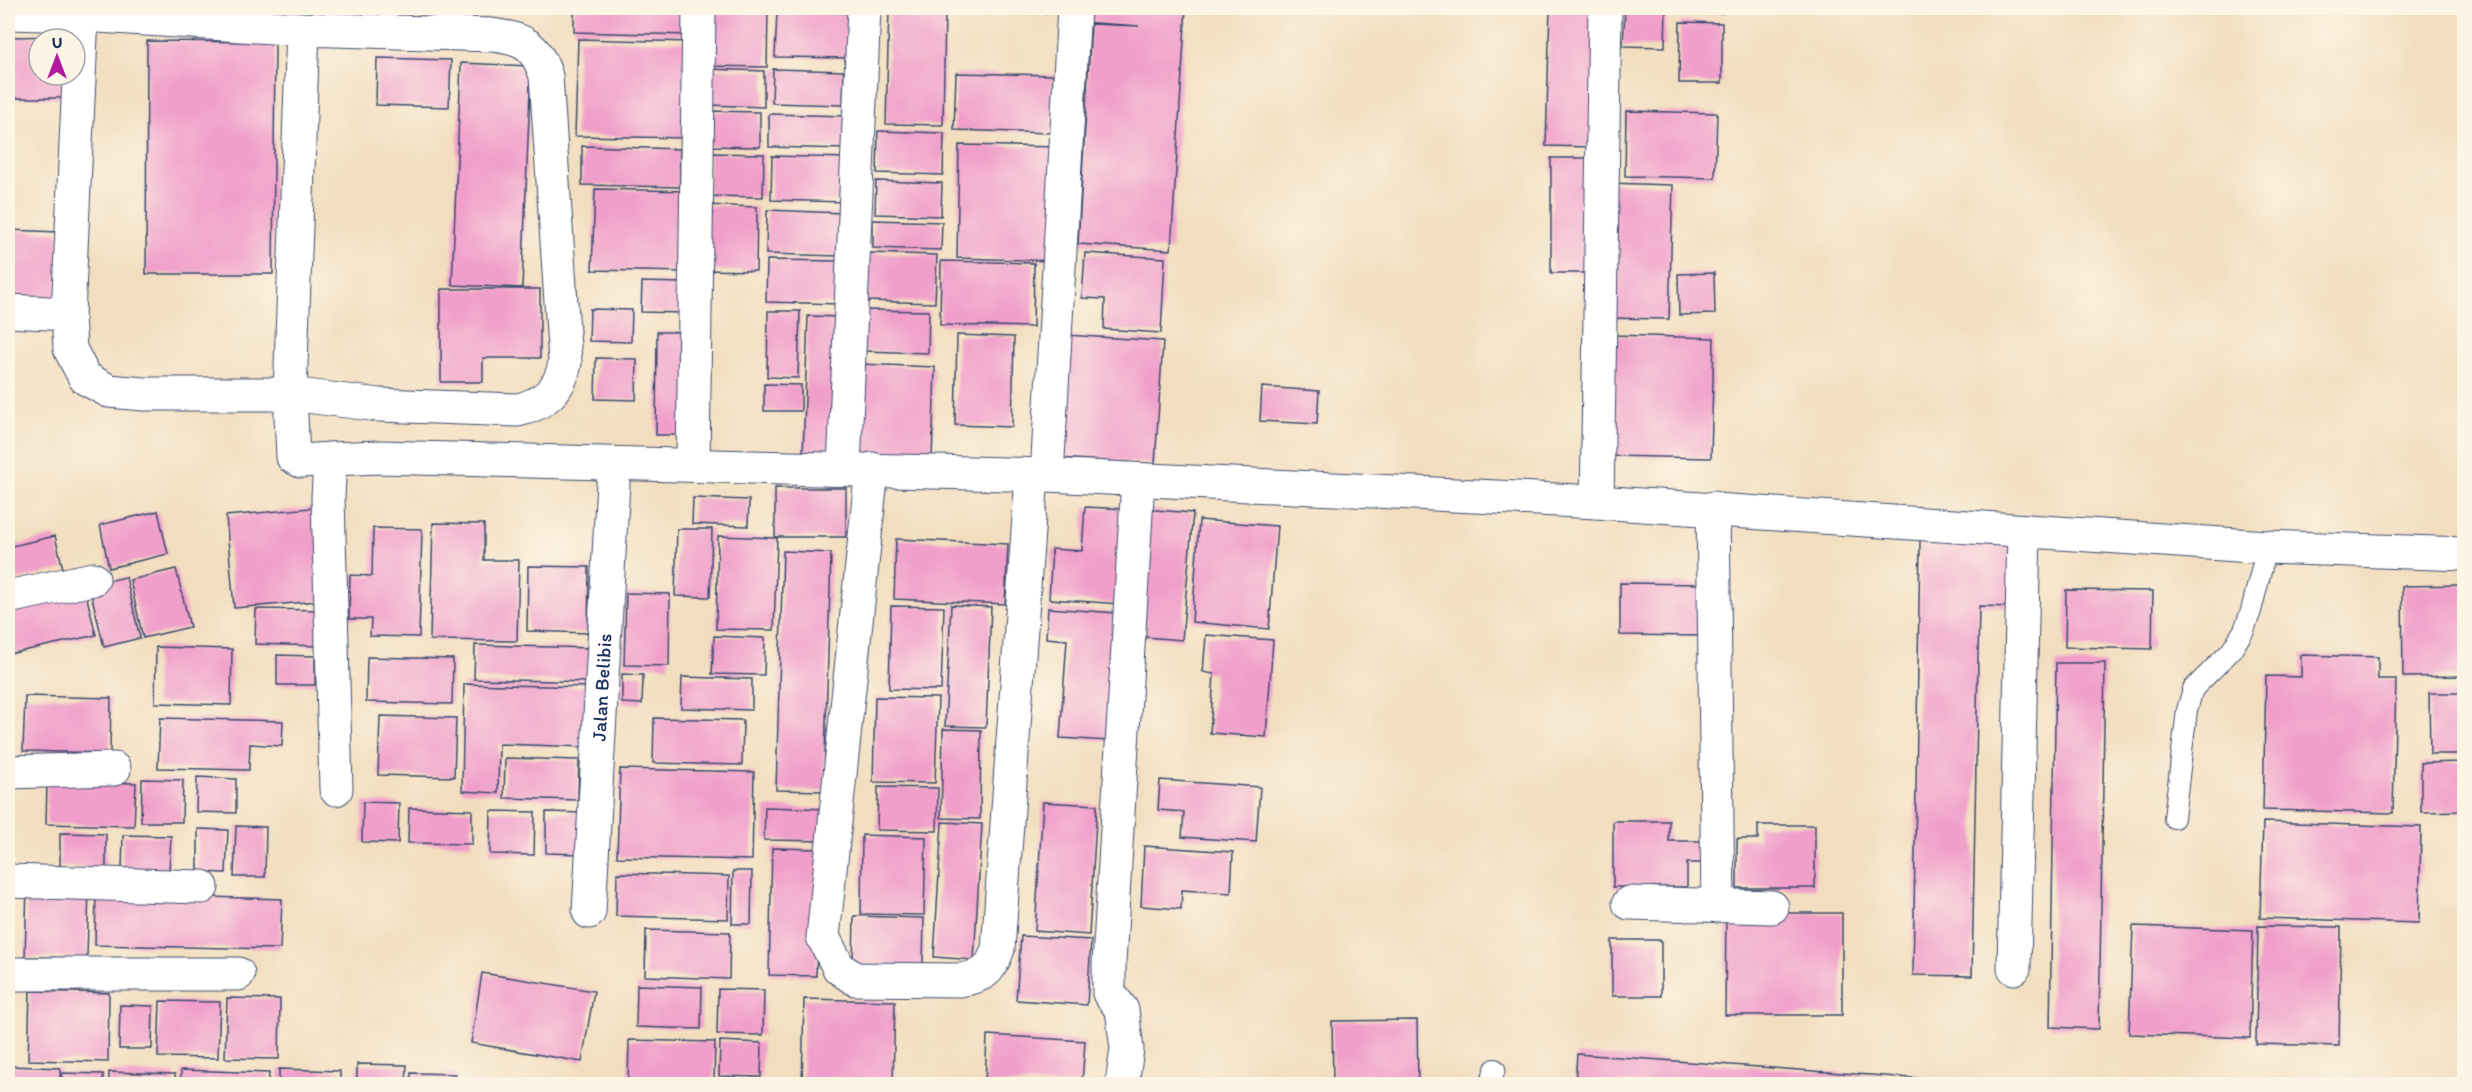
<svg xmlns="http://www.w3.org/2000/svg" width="2472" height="1092" viewBox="0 0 2472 1092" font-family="Itim,sans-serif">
  <rect width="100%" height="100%" fill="#fcf5e5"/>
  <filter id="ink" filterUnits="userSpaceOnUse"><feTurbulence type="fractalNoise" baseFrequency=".0167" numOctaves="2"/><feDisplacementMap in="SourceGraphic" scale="12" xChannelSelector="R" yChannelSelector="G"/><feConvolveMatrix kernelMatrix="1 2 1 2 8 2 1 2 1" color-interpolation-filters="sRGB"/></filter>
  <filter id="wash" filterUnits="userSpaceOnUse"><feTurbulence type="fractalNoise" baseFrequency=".008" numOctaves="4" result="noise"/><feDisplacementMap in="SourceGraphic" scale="24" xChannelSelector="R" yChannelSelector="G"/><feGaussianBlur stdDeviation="1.35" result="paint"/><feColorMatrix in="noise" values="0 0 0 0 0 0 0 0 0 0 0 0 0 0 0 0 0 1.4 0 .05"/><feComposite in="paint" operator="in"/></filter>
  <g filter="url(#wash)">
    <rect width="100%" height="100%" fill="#f2debf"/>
    <g id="blocks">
      <!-- building -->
      <path fill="#f09fca" d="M574 8H692L691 35 574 32Z
        M706 8 768 10 767 67 705 66Z
        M889 8H1048L1047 13 945 10 943 125 886 124Z
        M1082 8H1186L1171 250 1078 244 1091 24 1139 26 1081 22Z
        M1550 8H1599L1595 147 1546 146Z
        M1625 8H1666L1665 47 1623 46Z
        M1684 8H1724L1723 13 1684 11Z
        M777 11 853 13 851 58 775 57Z
        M1680 22 1722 23V83H1679Z
        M65 36V39H39V75H65V98H8V37Z
        M578 39 692 42 690 138 575 136Z
        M147 41 275 42 273 274H146Z
        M377 58 451 60 449 107 376 105Z
        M461 63 531 66 522 288 452 285Z
        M710 69 764 71V107L709 105Z
        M773 69 844 71 843 105 772 103Z
        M956 73 1053 75 1052 133 954 130Z
        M707 111 760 112V147L707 146Z
        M1626 111 1717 113 1715 178 1625 176Z
        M769 114 846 116 845 149 769 147Z
        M878 131 944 133 943 175 877 173Z
        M959 145 1059 147 1057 261 957 258Z
        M582 146 680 149V187L582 185Z
        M709 153 764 154 763 197 709 196Z
        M772 156 847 158 845 202 771 200Z
        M1551 158H1596L1595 273H1551Z
        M876 181 942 183 941 216 875 214Z
        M1607 183 1673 185 1669 319 1603 318Z
        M595 189 689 191 687 272 592 270Z
        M703 205 757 207 756 271 701 270Z
        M767 210 842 213 840 256 766 254Z
        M873 220 942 222 941 250 873 248Z
        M8 230 59 232 56 301 8 299Z
        M868 253 937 255 935 303 867 301Z
        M1085 253 1165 258 1161 333 1104 329 1105 299 1082 298Z
        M767 260 842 261 841 304 766 302Z
        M941 261 1034 263 1033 327 940 325Z
        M1714 273 1715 314 1679 315 1678 274Z
        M642 282 684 283V313L641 312Z
        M441 289H540V358H483V382H441Z
        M590 309 632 310 631 342 589 341Z
        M863 310 929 311 928 353 862 351Z
        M768 311H800L798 378 767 377Z
        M808 316 840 317 835 457 803 455Z
        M657 332H690V435H656Z
        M957 335 1014 337 1012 427 955 425Z
        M1065 335 1163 341 1155 464 1057 458Z
        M1612 335 1714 338 1711 458 1609 456Z
        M596 358 637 359 636 400 595 399Z
        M858 364 935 367 932 460 855 458Z
        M764 384 801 385V411H764Z
        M1262 387 1319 391 1317 424 1260 421Z
        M775 488H846V537H775Z
        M693 498 749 500 748 526 692 524Z
        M322 507 330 600 234 608 226 516Z
        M1085 507 1127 509 1121 604 1049 599 1052 549 1082 551Z
        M1143 509 1193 513 1182 640 1133 636Z
        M158 511 168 554 109 568 100 525Z
        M1199 520 1277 526 1269 629 1192 622Z
        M433 523 484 524V560H519L517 641 430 640Z
        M373 528 422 529 419 637 370 636 371 619H349L350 575 372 576Z
        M677 529H712L710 597 675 596Z
        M55 536 63 569 8 582V547Z
        M718 536 777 538 774 630 716 629Z
        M896 539 1008 544 1005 604 894 599Z
        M1920 540 2013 541 2012 607 1979 606 1972 976 1913 975Z
        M783 551 831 553 824 791 776 790Z
        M528 566 589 567 588 633 527 631Z
        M176 569 190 627 143 638 130 580Z
        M126 577 140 638 104 647 89 585Z
        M1620 583 1704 584 1703 636 1620 635Z
        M2464 585V676L2403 677 2402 586Z
        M85 590 96 635 9 654 8 607Z
        M2066 590 2153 591 2152 649 2065 647Z
        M626 593 670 594 669 666 624 665Z
        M951 605 991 607 986 727 945 726Z
        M891 606 944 607 941 690 889 689Z
        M1048 608 1117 613 1109 741 1060 738 1067 640 1046 638Z
        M256 609 321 610 320 646 255 644Z
        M1206 635 1273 640 1266 737 1210 733 1214 674 1203 672Z
        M714 636 765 638 764 675 712 674Z
        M475 645 593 648V682L474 679Z
        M156 647 232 649 231 705 155 703Z
        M277 655 315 656V685H277Z
        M2301 655 2378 657V679H2396L2393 813 2263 810 2266 676 2301 677Z
        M367 657 453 659 452 704 366 702Z
        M2056 663H2105L2099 1029 2050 1027Z
        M622 674 643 675 642 704 622 703Z
        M682 677 752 679V710L681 708Z
        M464 684 589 687 587 747 499 744 498 793 462 791Z
        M2429 693H2464V754H2430Z
        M25 696 111 698 110 753 23 751Z
        M875 697 938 698 935 783 873 782Z
        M380 716 456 718 454 777 378 775Z
        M160 718 283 721 282 746 250 744 249 770 158 768Z
        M654 718 743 720 742 765 653 763Z
        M943 729 981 730 980 819 941 818Z
        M505 758 579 760 578 800 504 798Z
        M2464 762V811L2421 812V763Z
        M620 769 754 772 752 860 617 857Z
        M197 777 236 779V813L196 812Z
        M142 779 183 780 182 822H141Z
        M1160 780 1260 787 1256 842 1182 837 1184 812 1158 810Z
        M47 781 136 783 134 826 46 824Z
        M878 787 938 788 937 831 877 830Z
        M363 802 399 803 398 843 362 842Z
        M1043 802 1097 805 1089 935 1035 931Z
        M765 807 829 809 828 841 764 840Z
        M409 808 472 810V844L408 843Z
        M491 811 535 812 534 855 490 854Z
        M546 812 584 813 583 854 546 853Z
        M1613 821H1669V841H1703V863H1687V887H1613Z
        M942 822 982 824 974 960 934 957Z
        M2263 822 2421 827 2419 923 2260 918Z
        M1758 825H1815V888H1737V839H1758Z
        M236 826 266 827 265 877H234Z
        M198 829 228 830 226 873 198 872Z
        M60 833 106 834V868L60 867Z
        M123 835 171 836 169 871 122 870Z
        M862 835 926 837 924 915 861 914Z
        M1144 846 1233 852 1231 893 1182 890 1181 909 1141 906Z
        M772 848 820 849 816 976 769 975Z
        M733 871H752L751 924H732Z
        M617 873 729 876 728 919 616 916Z
        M27 885 89 887 87 958 25 957Z
        M96 894 282 899 280 949 95 945Z
        M1726 913H1842V1015H1725Z
        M854 916 924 918 923 966 853 965Z
        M2133 926 2253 930 2250 1038 2129 1034Z
        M2258 926 2341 927 2339 1046 2256 1044Z
        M646 930 730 932 729 979 645 976Z
        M1021 936 1091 940 1087 1005 1016 1000Z
        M1612 940H1661V996H1612Z
        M482 973 594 991 582 1062 471 1043Z
        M637 985 702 987 701 1029 636 1027Z
        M718 989 764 990 763 1035 717 1034Z
        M30 991 109 993 108 1062 28 1060Z
        M227 998 280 999 279 1059 225 1058Z
        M804 999 895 1001 893 1084H802Z
        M160 1001 220 1002 218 1058 158 1057Z
        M120 1005 153 1006 152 1049H119Z
        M1417 1020 1418 1084H1333L1332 1021Z
        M987 1035 1085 1041 1082 1084H985Z
        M629 1040 715 1042 714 1084H628Z
        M720 1041 762 1043 761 1077 719 1076Z
        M1577 1054 1982 1083V1084H1575Z
        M357 1064 407 1065 406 1084H357Z
        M11 1066 60 1068V1084H10Z
        M279 1069 340 1071V1084H279Z
        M181 1070 269 1073 268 1084H181Z
        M109 1072 175 1074V1084H109Z
        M62 1073 103 1074V1084H61Z
        M411 1073 456 1074 455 1084H411Z"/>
    </g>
  </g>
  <g filter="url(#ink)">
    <use href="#blocks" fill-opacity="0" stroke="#3b496d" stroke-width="1.5"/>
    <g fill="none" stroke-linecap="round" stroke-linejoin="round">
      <defs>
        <path id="lane" d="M2174 818 2187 710 2193 689 2231 651 2244 630 2251 611 2267 547
          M1490 1084 1495 1069"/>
        <g id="street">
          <path d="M8 13 82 15"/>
          <path d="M303 29 290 394 379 405 518 410C544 404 561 389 565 362L546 76C536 45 524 39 492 35L303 29 82 15 68 314 70 349 85 378 109 391 144 394H290L293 457 301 461 330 459"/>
          <path d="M8 311 68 314"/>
          <path d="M693 465 699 8"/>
          <path d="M844 469 864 8"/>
          <path d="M872 469 823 937 839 968 855 979 960 980C984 976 990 972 998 949L1032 475"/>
          <path d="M1047 475 1074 8"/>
          <path d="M1597 502 1605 8"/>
          <path d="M1713 508 1718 906"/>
          <path d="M8 597 93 579"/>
          <path d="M8 772 114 769"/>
          <path d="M336 789 328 498 330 459 380 457 1047 475 1597 502 2267 547 2464 554"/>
          <path d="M8 881 202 887"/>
          <path d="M1629 903 1772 907"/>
          <path id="s1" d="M589 912 614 465"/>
          <path d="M2014 968 2024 531"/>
          <path d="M8 974H238"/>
          <path d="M1122 1084 1127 1049 1122 1010 1109 993V963L1138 480"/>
        </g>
      </defs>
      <!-- lane casing -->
      <use href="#lane" stroke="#3b496d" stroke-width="22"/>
      <!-- street casing -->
      <use href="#street" stroke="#3b496d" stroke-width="35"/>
      <!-- lane -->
      <use href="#lane" stroke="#fff" stroke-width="20"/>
      <!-- street -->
      <use href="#street" stroke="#fff" stroke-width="33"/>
    </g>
  </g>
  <g text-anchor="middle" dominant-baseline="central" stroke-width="4.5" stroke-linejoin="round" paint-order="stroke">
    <!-- street labels -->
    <g font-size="20" fill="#1b2f5e" stroke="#fcf5e5">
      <text stroke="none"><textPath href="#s1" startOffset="225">Jalan Belibis</textPath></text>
    </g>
  </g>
  <!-- margin -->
  <rect width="2472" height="1092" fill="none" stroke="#fcf5e5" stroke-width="30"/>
  <!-- north arrow -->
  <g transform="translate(57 57)"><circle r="28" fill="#fcf5e5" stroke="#a2a6af" stroke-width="1.5"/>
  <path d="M0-4.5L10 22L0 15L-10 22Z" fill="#b5179e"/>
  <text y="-9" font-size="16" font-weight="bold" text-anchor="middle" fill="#1b2f5e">U</text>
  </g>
</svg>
